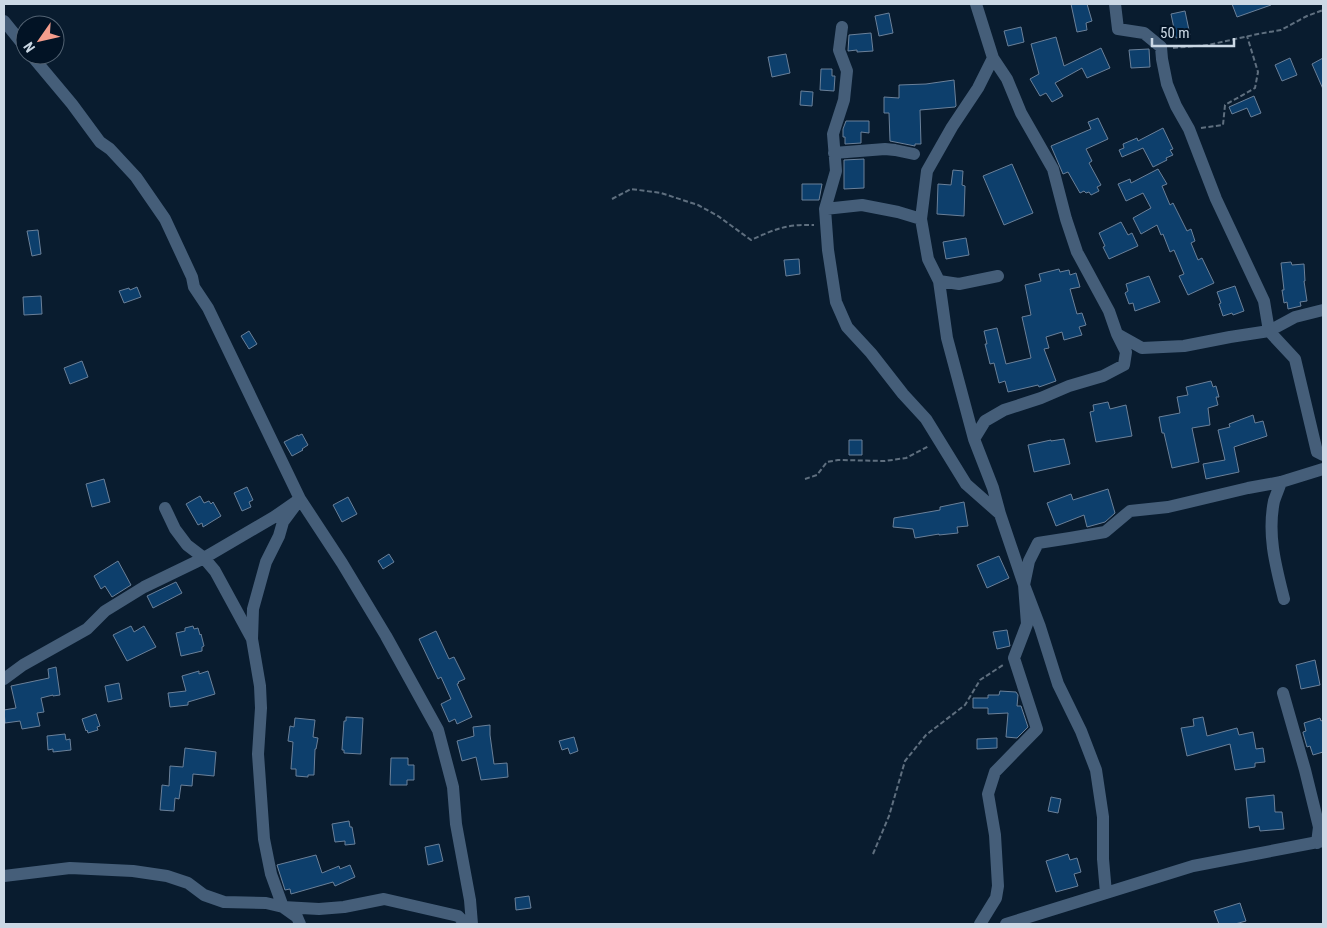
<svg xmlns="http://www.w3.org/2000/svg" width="1327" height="928" viewBox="0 0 1327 928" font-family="'Roboto Condensed',sans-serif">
  <rect width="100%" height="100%" fill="#091c2f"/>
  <!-- building -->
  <path fill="#0d3f6c" stroke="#6a8099" d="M1071 4H1087L1092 21 1086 23 1087 30 1077 32Z
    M1232 4H1270L1271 5 1237 17Z
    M1185 11 1190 35 1176 38 1171 14Z
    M889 13 893 33 879 36 875 16Z
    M1021 27 1024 42 1008 46 1004 31Z
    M871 33 873 51 857 52V50L848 51 849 35Z
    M1056 37 1064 66 1101 48 1110 68 1087 78 1082 68 1055 83 1063 96 1052 102 1046 93 1040 96 1030 79 1039 74 1031 44Z
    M1149 49 1150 67 1131 68 1129 50Z
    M786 54 790 73 772 77 768 57Z
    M1290 58 1297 75 1282 81 1275 65Z
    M1323 58V89L1312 64Z
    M821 69H832V76H835L834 91 820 90Z
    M954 80 956 106 955 107 920 110 921 144H915V146L890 141 889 113H884V97L899 98V85L926 84Z
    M801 91 813 92 812 106 800 105Z
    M1254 96 1261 113 1251 117 1247 108 1232 114 1229 107Z
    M1098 118 1108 139 1086 149 1092 161 1089 163 1101 185 1097 187 1099 191 1091 195 1089 192 1086 193 1084 191 1080 193 1068 172 1063 174 1051 146 1091 129 1088 122Z
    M846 121H869V133L861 132V143L845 144V137H843V129Z
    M1163 128 1173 149 1170 150 1173 155 1166 158 1167 160 1153 167 1143 148 1122 157 1119 150 1124 148 1123 144 1137 138 1138 141Z
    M864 159V188L844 189V160Z
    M1012 164 1033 213 1004 225 983 176Z
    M1158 169 1167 184 1162 186 1170 205 1173 203 1187 231 1191 229 1195 241 1191 243 1198 260 1202 258 1214 283 1188 295 1179 276 1184 274 1174 250 1170 252 1163 234 1161 235 1157 225 1141 234 1133 218 1151 208 1143 193 1126 201 1118 184 1130 179 1131 183Z
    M953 170 963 171 962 185 965 186 964 216 937 214 938 184 951 185Z
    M802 184H822L819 200H802Z
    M1121 222 1128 235 1132 233 1138 246 1109 259 1103 247 1105 246 1099 233Z
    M38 230 41 254 32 256 27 231Z
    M966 238 969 255 946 259 943 242Z
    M799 259 800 274 786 276 784 260Z
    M1291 262 1292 265 1304 264 1305 281H1304L1307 301 1300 302 1301 306 1288 309 1287 302 1284 303 1282 290H1284L1281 263Z
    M1059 269 1060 272 1069 270 1070 275 1076 273 1080 287 1070 289 1077 314 1082 313 1086 325 1079 327 1082 335 1064 340 1062 332 1046 337 1049 348 1044 349 1056 381 1039 387 1038 385 1008 392 1005 381 999 383 994 363 990 364 985 344H987L984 331 997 328 1006 364 1031 358 1022 317 1031 315 1025 285 1041 281 1039 274Z
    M1149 276 1160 302 1135 311 1133 303 1129 304 1125 293 1128 291 1126 284Z
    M1235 286 1244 311 1233 315 1232 313 1223 316 1219 304 1221 303 1217 292Z
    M137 287 141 297 124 303 119 291 129 288 130 290Z
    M41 296 42 314 24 315 23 297Z
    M249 331 257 344 249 349 241 336Z
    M82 361 88 377 70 384 64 368Z
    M1211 381 1213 387 1216 386 1219 397H1216L1218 405 1208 408 1210 425 1192 428 1199 462 1172 468 1164 433H1162L1159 417 1180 413 1177 397 1188 395 1186 387Z
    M1108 402 1110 409 1126 405 1132 436 1096 442 1090 412 1094 411 1093 405Z
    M1253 415 1255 423 1263 421 1267 436 1234 447 1239 472 1206 479 1203 464 1225 460 1218 430 1230 427 1229 424Z
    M302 434 308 445 302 449 303 450 292 456 284 442 298 435V436Z
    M1064 439 1070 464 1034 472 1028 445 1051 440V441Z
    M849 440H862V455H849Z
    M104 479 110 502 92 507 86 484Z
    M247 487 253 500 249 502 251 507 242 511 234 493Z
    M1108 489 1115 513 1105 522 1087 527 1084 515 1056 526 1047 503 1071 494 1073 500Z
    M200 496 204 503 209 501 211 504 213 502 221 516 203 527 202 523 198 525 186 504Z
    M348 497 357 514 342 522 333 505Z
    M964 502 968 526 957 527 958 533 939 535V534L915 538 913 529 893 527 894 518 940 510V507Z
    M389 554 394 562 383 569 378 561Z
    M999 556 1009 578 987 588 977 565Z
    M118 561 131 585 112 597 105 586 101 589 94 576Z
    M176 582 182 593 153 608 147 596Z
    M131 626 134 632 144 626 156 647 127 661 113 635Z
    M193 626 194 629 198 628 200 635 201 634 204 646 202 647V651L181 656 176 633 185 631V628Z
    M1007 630 1010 646 997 649 993 632Z
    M436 631 449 659 454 657 465 679 458 682 459 683 457 684 472 717 457 724 455 719 449 722 441 704 451 699 441 677 438 679 419 639Z
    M1315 660 1320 685 1301 689 1296 665Z
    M56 667 60 695 53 696V695L41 698 44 712 37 713 40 726 22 729 20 721 5 723 4 710 16 708 11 686 49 678 48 669Z
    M199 671V674L208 671 215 694 188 702V705L170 707 168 693 186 691 182 676Z
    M119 683 122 699 108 702 105 686Z
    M1000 691 1016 692 1018 695 1017 706H1021L1028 727 1017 738 1006 737 1008 713 988 714V708H973V698H988V695H999Z
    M96 714 100 726 97 727 98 730 88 733 87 730 86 731 82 719Z
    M346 717 363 718 361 754 344 753V750H342L344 721H346Z
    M1203 717 1207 736 1237 728 1239 735 1253 732 1256 749 1263 748 1265 762 1255 763V767L1235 770 1230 744 1187 756 1181 728 1194 726 1193 719Z
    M295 718 315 720 313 737 318 738 316 749H315L314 775H308V777L296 776V769H291L293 742 288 741 290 726 294 727Z
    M1320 718 1321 721 1323 720V752L1313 755 1310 746 1307 747 1303 733V732L1306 731 1304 723Z
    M490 725V735L494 764 507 763 508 777 481 780 476 757 462 761 457 741 474 736 473 727Z
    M65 734 66 740 70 739 71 750 53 752V749L48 750 47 736Z
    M574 737 578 751 570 754 568 748 562 750 559 741Z
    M997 738V748L977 749V739Z
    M185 748 216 752 214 776 193 774 192 786 181 785 179 799 175 798 174 811 160 810 162 785 169 786 170 766 183 767Z
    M391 758H408V765H414V780H407V785H390Z
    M1274 795 1275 812H1282L1284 829 1260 831 1259 826 1249 828 1246 798Z
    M1051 797 1061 799 1058 813 1048 811Z
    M349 821 350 827H352L355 844 345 845V841L335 842 332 824Z
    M439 844 443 861 428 865 425 847Z
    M1068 854 1070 860 1077 858 1081 872 1074 874 1078 886 1056 892 1046 861Z
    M316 855 322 873 339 866 340 869 350 865 355 877 335 886 333 882 291 894 290 889 285 890 277 865Z
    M529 896 531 908 516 910 515 898Z
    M1240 903 1246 921 1235 924H1219L1214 911Z"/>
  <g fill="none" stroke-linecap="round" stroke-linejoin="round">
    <!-- path -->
    <path stroke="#5f6f7f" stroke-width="2" stroke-dasharray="5 2.5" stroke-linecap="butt" d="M1173 48 1208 45 1258 34 1281 30 1307 16 1323 10
      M1201 128 1223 125 1225 105 1255 88 1258 72 1247 36
      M612 199 631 189 661 193 698 205 718 216 751 240C775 229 787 224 814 225
      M805 479 817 475 827 462 838 460 885 461 906 458 929 446
      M873 854 889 816 905 761 926 735 965 705 980 680 1003 665"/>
    <!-- minor -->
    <path stroke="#455e79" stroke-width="12" d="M976 4 993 58 978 88 952 127 927 171 921 219 928 259 939 281 947 338 974 439 993 488 1000 514
      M1115 4 1118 29 1144 33 1161 47 1162 59 1167 84 1176 106 1189 129 1216 199 1264 301 1269 331 1295 317 1323 310
      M4 21 25 47
      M842 27 839 50 847 71 844 100 833 134 836 171 825 209 828 250 836 302 847 327 871 353 903 394 926 419 966 484 1000 514 1024 585 1027 624 1014 658 1037 729 995 772 988 794 995 835 998 886 996 898 980 924
      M31 55 72 104 100 142 110 149 136 177 165 219 192 277 194 287 208 308 300 499 342 563 386 636 438 730 453 787 456 824 470 900 472 924
      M993 58 1007 79 1021 113 1053 169 1066 219 1077 252 1109 311 1117 334 1142 348 1184 346 1230 337 1269 331 1295 359 1317 452 1323 455
      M834 153 885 149 895 150 914 154
      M825 209 862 205 898 212 921 219
      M939 281 959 284 998 276
      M974 439 985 421 1004 410 1041 398 1069 386 1103 376 1124 365 1126 352 1117 334
      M1281 482C1279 488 1276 495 1274 501 1267 535 1276 567 1284 599
      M165 508 175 529 187 545 204 558 215 571 252 639
      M4 679 23 665 87 629 105 611 144 587 204 558 274 517 300 499 283 522 279 536 266 562 253 609 252 639 260 686 261 708 258 754 264 839 271 874 283 907 319 909 344 907 384 899 458 916 466 924
      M1283 693 1305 770 1319 827 1317 843
      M4 876 70 868 133 871 167 876 188 883 204 895 224 902 266 903 283 907 297 917 300 924
      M1106 893 1103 859V817L1096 770 1081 731 1058 684 1040 627 1024 585 1029 561 1038 543 1070 538 1105 532 1130 511 1168 507 1248 488 1281 482 1323 469
      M1006 924 1193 866 1323 841"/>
  </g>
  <!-- border -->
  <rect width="1327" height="928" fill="none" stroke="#cbd8e5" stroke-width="10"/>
  <!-- north arrow -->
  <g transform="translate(40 40) rotate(236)"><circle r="24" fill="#021325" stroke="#526272"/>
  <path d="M0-4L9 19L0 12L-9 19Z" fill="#f49d8c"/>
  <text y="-8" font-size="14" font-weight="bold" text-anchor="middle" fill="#cbd8e5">N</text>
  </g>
  <!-- scale -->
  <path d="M1152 38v8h82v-8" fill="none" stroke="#cbd8e5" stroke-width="2.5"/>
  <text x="1160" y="38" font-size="15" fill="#cbd8e5" stroke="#021325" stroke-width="4" paint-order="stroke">50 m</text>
</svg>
